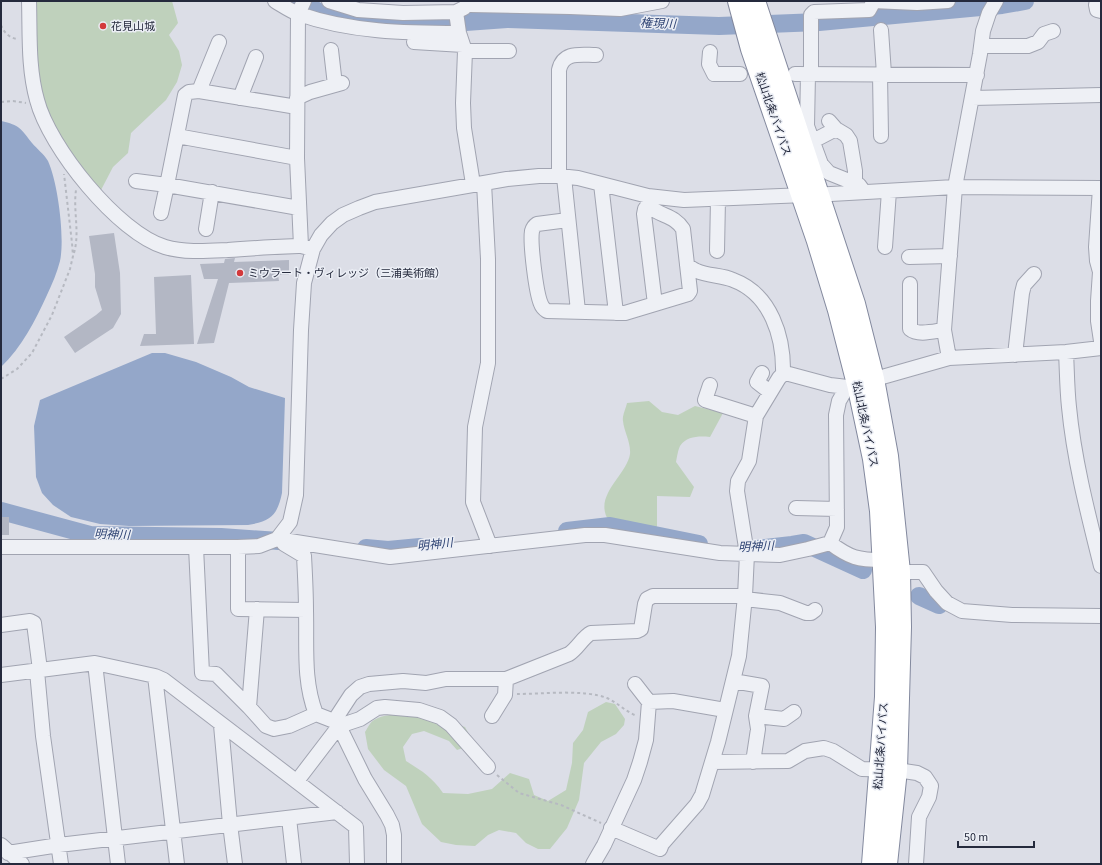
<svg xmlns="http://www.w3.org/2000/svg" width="1102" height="865" viewBox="0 0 1102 865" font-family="'Source Sans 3','Noto Sans JP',sans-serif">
  <rect width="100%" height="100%" fill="#dcdee7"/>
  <!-- green -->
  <path fill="#bfd1bc" d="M34 1H172L178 23 169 35 179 51 182 65 177 82 166 100 131 133 128 153 113 167 101 190 83 172 48 117 40 87 36 63Z
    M649 401 662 412 678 415 695 406 723 413 710 437C699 436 687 436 680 446 678 450 677 457 676 462L694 487 690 497 657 496V530L609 521C592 496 627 475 630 454 631 442 624 432 623 421 622 416 626 408 627 403Z
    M606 702 615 704 625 719 624 725 616 734 601 742 584 763 579 800 567 828 550 849H538L526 843 516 833 499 830 488 835 475 846 456 845 441 842 422 824 406 786 384 770 368 749 365 732C367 729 370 722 374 720 394 707 443 720 465 727L470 736 466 747 457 750 449 741 424 731 412 734 403 747 406 761C422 771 432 777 443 793L468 794 492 789 510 773 529 779 534 795 548 801 566 790 572 763 573 743 583 730 588 712Z"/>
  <!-- water -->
  <path fill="#94a7c9" d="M1 121C20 125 21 129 32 143 37 149 44 154 48 161 58 183 65 238 60 261 57 273 52 284 47 295 35 321 22 347 1 367Z
    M152 353H165L196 362 231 377 249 387 285 398 282 493C277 516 271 521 248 525L129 526 100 524 71 517 53 505 42 493 36 477 34 426 40 400Z"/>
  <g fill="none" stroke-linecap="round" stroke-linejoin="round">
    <!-- river -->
    <path stroke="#94a7c9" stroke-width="18" d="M295 1 326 15 344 20 365 23 438 24 507 19 719 26 819 22 1002 5 1025 1
      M1 511 90 535 221 537 279 541
      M567 531 610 526 699 544
      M366 548 388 550 420 547
      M747 549H757L792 545 804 543 863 570
      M919 596 939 605"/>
  </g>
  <!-- building -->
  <path fill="#b3b7c4" d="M114 233 120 273 121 314 113 328 75 353 64 337 96 315 102 310 95 287V274L89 236Z
    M235 258 234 262 289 260V275H278L279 281 229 283 214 343 197 344 218 279H204L200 264 224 263 225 259Z
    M191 275 194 344 140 346 144 334H156L154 277Z
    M1 517H9V535H1Z"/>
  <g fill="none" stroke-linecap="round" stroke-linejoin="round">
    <defs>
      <path id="minor" d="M29 1C30 34 28 68 37 100 49 147 118 233 165 247 185 253 208 251 228 250 252 248 277 247 301 246L313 249
        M275 1C282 5 290 11 299 14 350 32 405 33 459 33
        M329 1 358 10 403 13 456 12 464 8
        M873 1 917 3 948 1
        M471 5 570 7 620 9 662 1
        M1096 5 1097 10 1101 11
        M456 12 459 33 465 51 463 103 464 128 473 184
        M881 30 884 74
        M414 42 463 45
        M981 46H1028L1038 42 1044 34 1053 31
        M331 50 335 85
        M465 51H509
        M710 52 709 64 714 74H740
        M795 74 977 75
        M808 74 807 126 821 164 829 173 859 185 864 192
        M811 74V15L814 12 869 10 874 1
        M880 74 881 136
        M199 91 219 42
        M240 98 256 57
        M297 98 310 92 342 83
        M972 98 1101 95
        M297 107 199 91 189 92 185 95 167 185 299 208
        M829 121 836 129 846 135 850 141 855 171V184
        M177 136 297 158
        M813 141 836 129
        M559 176V70C563 51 581 55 596 55
        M564 177 578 311
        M136 181 167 185 161 213
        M484 183 488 259V363L475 427 473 502 490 546
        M601 184 616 313
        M1100 188 1096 247 1097 261 1100 272 1098 301V321L1101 341
        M648 205 645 209 644 214 655 304
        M568 220 537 224C534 226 533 227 532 231 530 243 536 293 541 304 542 307 544 309 547 311L625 313 688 294 690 291 683 229C676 218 667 217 656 211 653 210 651 207 648 205V196
        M206 229 212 192
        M301 246 297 158 298 14 304 1
        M885 247 889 191
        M717 251 718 199
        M909 257 950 256
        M687 265C690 267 694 270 697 271 708 276 722 275 733 280 771 294 784 337 783 374
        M910 284V329C918 336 935 331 944 330
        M1066 352C1067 371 1067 389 1069 407 1074 460 1088 514 1101 566
        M1015 355 1022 293 1024 285 1034 274
        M949 358 944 330 955 187 980 54 983 31 989 13 996 1
        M762 373 757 382 770 392
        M710 385 705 400 756 416
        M796 508 837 509
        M277 539 390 557 585 535H605L720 553 747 554 780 555 808 549 830 543 837 527 836 415 839 401 847 387
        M830 543C850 558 858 560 883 560
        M284 544 304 556C305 574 306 593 306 611 307 646 303 681 316 714L334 721 339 726 365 779 387 815 392 825 394 835V864
        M1 547H238L259 546 277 539 290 522 296 495 301 330 304 283 313 249 321 235 332 223 343 215 359 208 375 202 507 179 539 176H559L578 178 648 196 684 200 831 194 955 187 1101 188
        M196 547 202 673 216 674 249 707 266 726 274 729 289 726 316 714
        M238 547V609L306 610
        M900 572H923L936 591 947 603 962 611 1012 615 1101 616
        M745 599 780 603 806 613H811L815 610
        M1 625 30 621 34 623 40 670
        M95 663 118 864
        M37 671 43 736 61 864
        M1 675 95 663 155 676 164 680 356 827 357 864
        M155 676 177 864
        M733 681 762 686 756 716 758 729 753 762
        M635 684 649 702 673 701 725 710
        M249 707 257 609
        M492 716 505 695 506 679
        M756 716 784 719 794 712
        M334 721 351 695 360 687 369 684 403 681 426 683 446 679H506L569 654C578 648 583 637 591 633L637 631 641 629 645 604 647 599 653 596H745
        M221 725 230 824 235 864
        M713 762 788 761 805 751 824 748 833 751 862 769 897 770 917 773 925 777 931 786 929 797 919 817 916 864
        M297 781 339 726 360 719 377 708 385 707 419 710 440 717 451 725 488 767
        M289 818 294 864
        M611 828 660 849 662 844 697 804 702 795 718 742 739 656 745 596 747 554 737 491 738 481 749 461 756 416 779 378 783 374H789L830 385 847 387 949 358 1066 352 1101 348
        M1 845 22 864
        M8 853 59 845 337 812
        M593 864 604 845 634 780 640 762 646 740 649 702"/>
      <path id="highway" d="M738 1 751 49 817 241 838 310 857 384 873 459 880 511 886 627 885 697 872 864
        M755 1 855 304 874 379 888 456 900 572 901 627 897 770 887 864"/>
    </defs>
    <!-- minor casing -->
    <use href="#minor" stroke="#a1a4b1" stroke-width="16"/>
    <!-- highway casing -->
    <use href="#highway" stroke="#83899e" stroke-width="22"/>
    <!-- path -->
    <path stroke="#b6b9c1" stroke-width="2" stroke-dasharray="3 3" stroke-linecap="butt" d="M1 25C4 33 10 38 17 39
      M1 102 13 101 26 103
      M74 253C80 232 73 211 76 190
      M1 379 17 369 32 353 52 315 70 269 73 256 72 243 64 174
      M517 694C543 694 583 689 607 698 618 703 626 712 637 716
      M497 775 519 793 561 805 601 823"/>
    <!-- minor -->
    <use href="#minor" stroke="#eef0f5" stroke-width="14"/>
    <!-- highway -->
    <use href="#highway" stroke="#fff" stroke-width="20"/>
  </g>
  <!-- markers -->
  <g fill="#d3393b" stroke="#ebeef5" stroke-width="1.5">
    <circle cx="103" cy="26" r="4"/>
    <circle cx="240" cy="273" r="4"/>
  </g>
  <g text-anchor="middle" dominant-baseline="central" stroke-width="3" stroke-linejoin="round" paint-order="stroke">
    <!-- poi labels -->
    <g font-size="11" fill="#252a3d" stroke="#ebeef5" text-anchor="start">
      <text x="111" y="26">花見山城</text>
      <text x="248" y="273">ミウラート・ヴィレッジ（三浦美術館）</text>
    </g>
    <!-- street labels -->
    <g font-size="11" fill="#252a3d" stroke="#ebeef5">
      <text transform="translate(773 114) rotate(71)">松山北条バイパス</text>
      <text transform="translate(865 424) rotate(78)">松山北条バイパス</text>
      <text transform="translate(881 746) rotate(-86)">松山北条バイパス</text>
    </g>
    <!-- water labels -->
    <g font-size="12" font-style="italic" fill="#2e4373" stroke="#ebeef5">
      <text transform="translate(658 24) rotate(2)">権現川</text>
      <text transform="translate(112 535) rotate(2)">明神川</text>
      <text transform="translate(435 545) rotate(-6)">明神川</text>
      <text transform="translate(756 547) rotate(-2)">明神川</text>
    </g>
  </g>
  <!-- border -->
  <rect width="1102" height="865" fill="none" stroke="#252a3d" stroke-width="4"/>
  <!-- scale -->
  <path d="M958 841v6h76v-6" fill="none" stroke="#252a3d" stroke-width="2"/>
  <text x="964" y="841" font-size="12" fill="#252a3d" stroke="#ebeef5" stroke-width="3" paint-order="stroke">50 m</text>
</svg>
